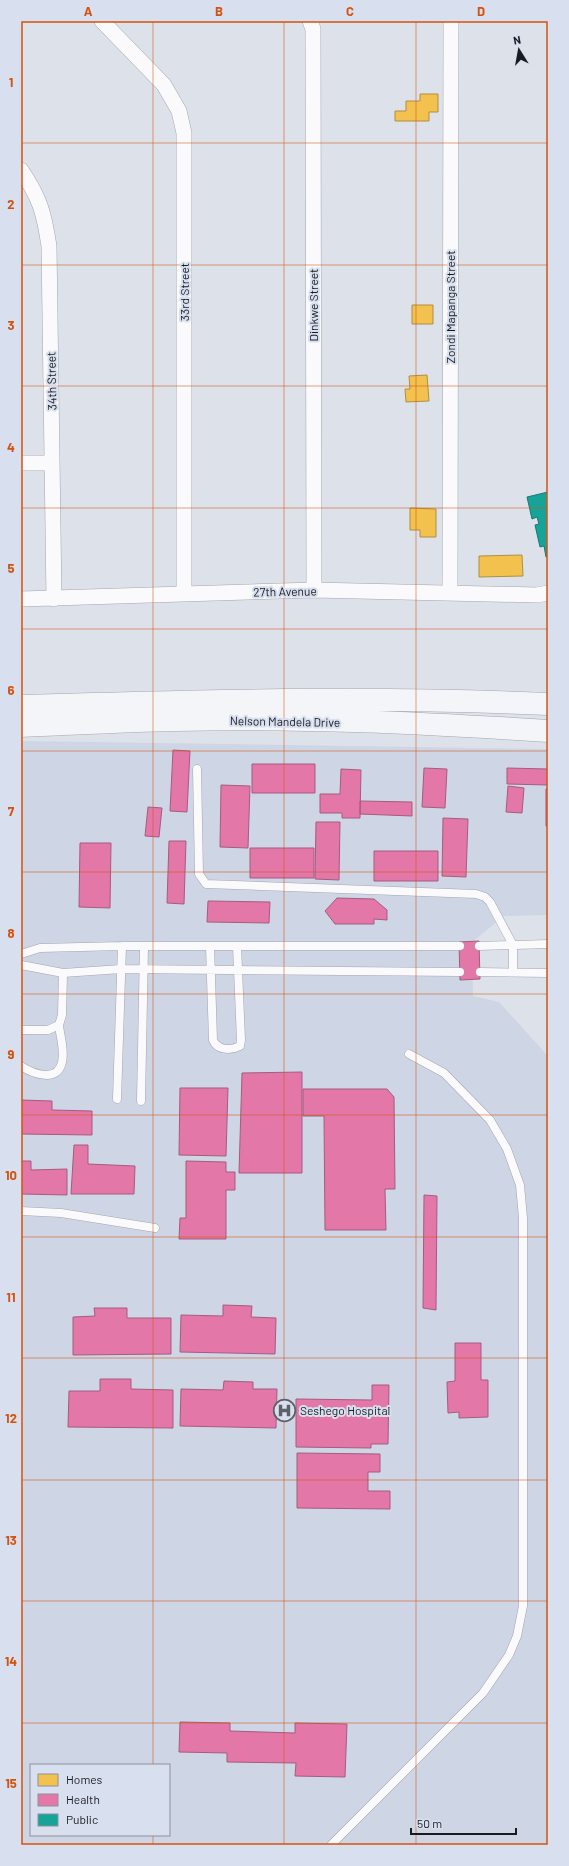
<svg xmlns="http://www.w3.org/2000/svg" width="569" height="1866" viewBox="0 0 569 1866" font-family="Barlow,sans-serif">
  <rect width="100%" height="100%" fill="#dde1ea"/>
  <!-- built -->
  <path fill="#ced5e5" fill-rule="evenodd" d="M21 741 548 749V915L504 916 472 942 473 996 499 1002 548 1056V1845H21ZM31 1765H169V1835H31Z"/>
  <!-- homes -->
  <path fill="#f2c14e" stroke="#b18f40" d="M420 94H438V112H429V121H395V111H406V101H420Z
    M412 305H433V324H412Z
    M427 375 429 401 406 402 405 389H410L409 376Z
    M410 508 436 509V537H420V530H410Z
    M522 555 523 576 479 577V556Z"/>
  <!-- health -->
  <path fill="#e377a8" stroke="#a65b80" d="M173 750 190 751 187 812 170 811Z
    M252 764H315V793H252Z
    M424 768 447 769 445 808 422 807Z
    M507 768 548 769V785L507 784Z
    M341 769 361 770 360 818H342V813H320V794H340Z
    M221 785 250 786 248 848 220 847Z
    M508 786 524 788 522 813 506 812Z
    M546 789H548V826H546Z
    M360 801 412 802V816L360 814Z
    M148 807 162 808 159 837 145 836Z
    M443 818 468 819 466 877 442 876Z
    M316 822H340L339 880 315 879Z
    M169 841H186L184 904 167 903Z
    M80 843H111L110 908 79 907Z
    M250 848H314V878H250Z
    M374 851H438V881H374Z
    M337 898 374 899 387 910V920L374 919V924H335L325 911Z
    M208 901 270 902 269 923 207 922Z
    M479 941 480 979 460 980 459 942Z
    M302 1072V1173H239L242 1073Z
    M180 1088H228L226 1156 179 1155Z
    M303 1089H387L394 1097 395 1189H385L386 1230H325L324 1116H303Z
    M21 1100 52 1101V1110L92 1111V1135L21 1134Z
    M74 1145H88V1164L135 1166 134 1194H71Z
    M21 1161H31V1170L67 1169V1195L21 1194Z
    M186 1161 226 1162V1172H235V1190H226V1239H179L180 1218H186Z
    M424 1195 437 1196 436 1310 423 1308Z
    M223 1305 252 1306 251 1317 276 1318 275 1354 180 1352 181 1315 223 1316Z
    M94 1308H127V1318H171V1354L73 1355V1317L95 1316Z
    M455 1343H481V1380H488V1417L459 1418V1412L448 1413 447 1382 455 1381Z
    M100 1379H131V1389L173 1390V1428L68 1427 69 1391H100Z
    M224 1381 253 1382V1389H277L276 1428 180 1426 181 1389 223 1390Z
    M372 1385H389L388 1444H371V1448L296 1447V1399L372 1400Z
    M297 1453 380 1454V1472H368V1491H390V1509L297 1508Z
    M180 1722 230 1723V1731L295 1733V1723L347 1724 345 1777 295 1776 296 1763 227 1762V1753L179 1752Z"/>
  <!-- public -->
  <path fill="#17a398" stroke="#187a74" d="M548 492V556L546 557 544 546 540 547 535 525 539 524 537 517 532 519 527 497Z"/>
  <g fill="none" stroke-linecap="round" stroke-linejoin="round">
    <defs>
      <path id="lane" d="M197 769 199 874 206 884 476 894 485 897 490 902 513 945V972
        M210 946 213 1040C217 1050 230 1051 240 1046L241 1040 237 946
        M479 946 548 944
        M21 954 40 948 122 946H460
        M21 965 63 973 121 969 460 972
        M480 972 548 973
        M21 1030H48L59 1025 62 1015 63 973
        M21 1066C33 1074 58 1083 62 1062 65 1051 60 1036 59 1025
        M117 1099 122 946
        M141 1101 144 947
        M21 1211 61 1213 155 1228
        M331 1845 483 1693 509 1655 517 1636 523 1606V1218L520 1185 507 1149 490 1120 444 1073 409 1054"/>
      <path id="street" d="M102 21 164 85 179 111 184 133V593
        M310 21 313 29 314 590
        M21 170C40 198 44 213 49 246L54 599
        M21 463H52
        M450 593 451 21
        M21 599 314 590 537 595 548 593"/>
      <path id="secondary" d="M21 706C197 701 372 696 548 704
        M21 726C72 724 124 721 175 720 300 717 424 723 548 731"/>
    </defs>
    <!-- lane casing -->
    <use href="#lane" stroke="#a3a6ad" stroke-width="9"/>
    <!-- street casing -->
    <use href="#street" stroke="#a3a6ad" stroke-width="16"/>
    <!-- secondary casing -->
    <use href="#secondary" stroke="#a3a6ad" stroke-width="23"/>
    <!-- lane -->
    <use href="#lane" stroke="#fafafc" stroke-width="8"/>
    <!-- street -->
    <use href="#street" stroke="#fafafc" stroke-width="15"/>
    <!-- secondary -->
    <use href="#secondary" stroke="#f4f5f9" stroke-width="22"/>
  </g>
  <!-- grid -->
  <path fill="none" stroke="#d3530e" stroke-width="1" stroke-opacity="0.55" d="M153 21V1765M284 21V1845M416 21V1845M21 143H548M21 265H548M21 386H548M21 508H548M21 629H548M21 751H548M21 872H548M21 994H548M21 1115H548M21 1237H548M21 1358H548M21 1480H548M21 1601H548M21 1723H548M153 1835V1845"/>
  <!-- icons -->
  <defs>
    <symbol id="hospital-ring" viewBox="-11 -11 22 22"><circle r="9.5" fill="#d8dfef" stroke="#5e6067" stroke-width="1.5"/><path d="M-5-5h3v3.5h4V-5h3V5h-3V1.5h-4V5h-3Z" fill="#5e6067"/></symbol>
  </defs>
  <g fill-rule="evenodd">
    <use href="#hospital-ring" x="272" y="1398" width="25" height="25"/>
  </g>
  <g text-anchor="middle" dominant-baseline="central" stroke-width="4" stroke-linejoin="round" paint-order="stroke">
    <!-- street labels -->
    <g font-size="12" fill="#191b21" stroke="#d8dfef">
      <text transform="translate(184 292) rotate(-90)">33rd Street</text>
      <text transform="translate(313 305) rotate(-90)">Dinkwe Street</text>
      <text transform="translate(450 307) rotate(-90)">Zondi Mapanga Street</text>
      <text transform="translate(51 381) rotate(-91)">34th Street</text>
      <text transform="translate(285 591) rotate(-1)">27th Avenue</text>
      <text transform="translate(285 721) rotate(1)">Nelson Mandela Drive</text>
    </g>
    <!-- poi labels -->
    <g font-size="12" fill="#191b21" stroke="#d8dfef" text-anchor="start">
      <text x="300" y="1410">Seshego Hospital</text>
    </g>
  </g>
  <!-- border -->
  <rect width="569" height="1866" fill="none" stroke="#d8dfef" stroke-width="44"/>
  <!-- legend -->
  <rect x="30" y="1764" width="140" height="72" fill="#d8dfef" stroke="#8c919d"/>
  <rect x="38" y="1774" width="20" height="12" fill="#f2c14e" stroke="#8c919d"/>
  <text x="66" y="1784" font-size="12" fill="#191b21">Homes</text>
  <rect x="38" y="1794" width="20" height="12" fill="#e377a8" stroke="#8c919d"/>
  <text x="66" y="1804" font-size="12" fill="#191b21">Health</text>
  <rect x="38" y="1814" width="20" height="12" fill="#17a398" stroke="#8c919d"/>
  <text x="66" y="1824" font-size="12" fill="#191b21">Public</text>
  <!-- north arrow -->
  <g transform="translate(519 50) rotate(349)" stroke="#d8dfef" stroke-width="3" paint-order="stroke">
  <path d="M0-3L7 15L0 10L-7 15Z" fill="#191b21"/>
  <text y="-6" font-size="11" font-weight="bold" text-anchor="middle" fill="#191b21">N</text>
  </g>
  <!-- scale -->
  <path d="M411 1828v6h105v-6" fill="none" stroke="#191b21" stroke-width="2"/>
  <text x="417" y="1828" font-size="12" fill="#191b21" stroke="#d8dfef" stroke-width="3" paint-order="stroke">50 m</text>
  <rect x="22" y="22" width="525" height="1822" fill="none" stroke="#d3530e" stroke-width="1.5"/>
  <g font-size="13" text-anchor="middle" font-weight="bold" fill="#d3530e">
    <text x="88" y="16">A</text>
    <text x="219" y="16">B</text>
    <text x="350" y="16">C</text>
    <text x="481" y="16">D</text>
    <text x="11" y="87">1</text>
    <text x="11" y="209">2</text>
    <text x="11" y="330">3</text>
    <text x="11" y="452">4</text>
    <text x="11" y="573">5</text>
    <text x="11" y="695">6</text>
    <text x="11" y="816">7</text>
    <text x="11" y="938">8</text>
    <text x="11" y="1059">9</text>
    <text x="11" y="1180">10</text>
    <text x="11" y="1302">11</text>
    <text x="11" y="1423">12</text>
    <text x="11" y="1545">13</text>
    <text x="11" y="1666">14</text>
    <text x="11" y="1788">15</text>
  </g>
</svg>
